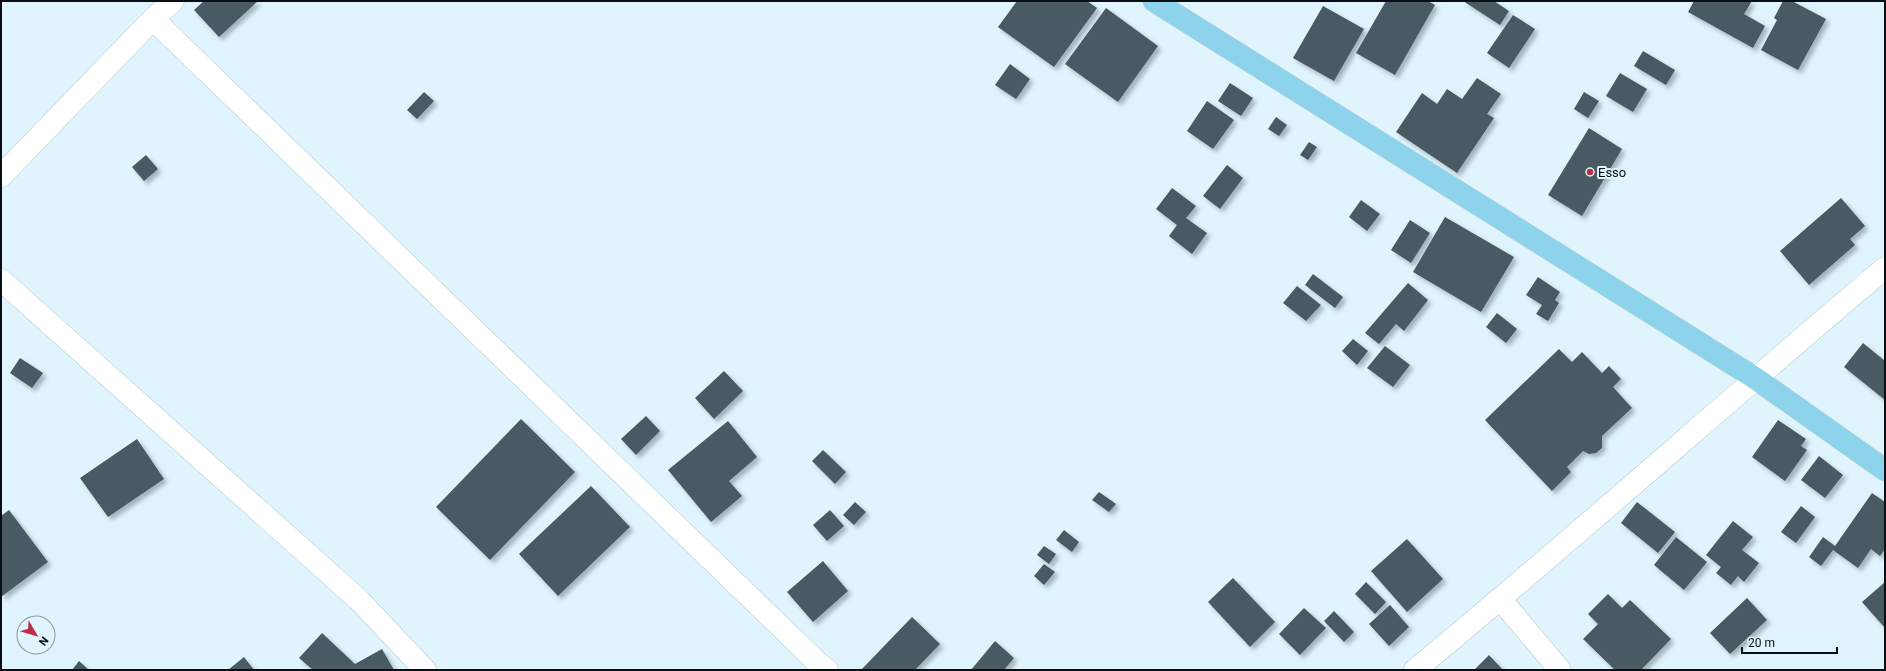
<svg xmlns="http://www.w3.org/2000/svg" width="1886" height="671" viewBox="0 0 1886 671" font-family="Roboto,sans-serif">
  <defs>
    <filter id="shadow"><feDropShadow dx="3.5" dy="3.5" stdDeviation="2" flood-color="#0004"/></filter>
  </defs>
  <rect width="100%" height="100%" fill="#dff4fd"/>
  <!-- building -->
  <path fill="#485a62" filter="url(#shadow)" d="M204 1H258L219 37 194 10Z
    M1017 1H1087L1097 8 1054 67 998 27Z
    M1386 1H1428L1435 5 1395 75 1356 53Z
    M1463 1H1494L1509 11 1500 25Z
    M1694 1H1752L1744 14 1765 26 1753 48 1688 12Z
    M1783 1H1792L1826 19 1798 70 1761 50 1777 20 1774 18Z
    M1323 6 1364 29 1334 81 1293 58Z
    M1106 8 1158 46 1118 102 1065 64Z
    M1513 15 1535 29 1509 68 1487 53Z
    M1643 51 1675 70 1666 85 1634 66Z
    M1010 64 1030 79 1016 99 995 85Z
    M1620 73 1647 89 1633 112 1606 96Z
    M1477 78 1501 94 1487 114 1494 118 1457 173 1396 132 1422 93 1437 104 1447 89 1462 99Z
    M1230 83 1253 98 1241 116 1218 101Z
    M424 92 434 101 417 119 407 110Z
    M1584 92 1599 101 1588 118 1574 109Z
    M1207 101 1234 120 1213 149 1187 131Z
    M1276 117 1287 125 1279 136 1268 129Z
    M1589 128 1622 149 1582 216 1548 195Z
    M1309 142 1317 147 1308 160 1300 155Z
    M146 155 158 169 144 181 132 167Z
    M1227 165 1243 178 1220 209 1203 196Z
    M1172 188 1196 206 1186 218 1207 233 1192 254 1169 236 1177 225 1156 209Z
    M1841 198 1865 226 1850 239 1855 245 1809 285 1780 251Z
    M1361 200 1380 214 1367 231 1349 217Z
    M1445 217 1514 257 1481 312 1413 272Z
    M1410 220 1430 233 1411 263 1391 250Z
    M1313 274 1343 297 1335 308 1305 285Z
    M1538 277 1560 292 1555 300 1559 303 1548 321 1536 314 1542 305 1526 295Z
    M1408 283 1428 300 1404 331 1396 324 1379 344 1365 333Z
    M1297 286 1321 305 1306 321 1283 303Z
    M1497 313 1517 329 1506 343 1486 327Z
    M1353 339 1368 351 1357 365 1342 351Z
    M1863 343 1885 361V400L1844 367Z
    M1385 346 1410 365 1393 387 1367 368Z
    M1559 349 1572 362 1582 352 1602 373 1609 366 1621 379 1613 387 1632 408 1602 436V448L1596 453 1589 454 1583 451 1567 467 1571 472 1552 491 1485 420Z
    M20 358 43 373 32 388 10 373Z
    M724 371 743 391 714 419 695 398Z
    M646 416 660 431 636 455 621 439Z
    M521 419 575 472 490 560 436 507Z
    M1778 420 1806 439 1801 446 1807 450 1785 481 1752 457Z
    M728 421 757 457 729 481 742 496 711 522 668 470Z
    M137 439 164 479 108 517 80 478Z
    M823 450 846 472 835 484 812 461Z
    M1819 456 1843 475 1825 498 1801 480Z
    M591 486 630 527 558 596 519 554Z
    M1099 492 1116 504 1109 512 1092 500Z
    M1872 493 1885 502V549L1880 556 1871 549 1858 568 1833 550 1821 566 1809 557 1823 537 1835 546Z
    M855 502 866 512 854 525 843 515Z
    M1637 502 1675 532 1658 553 1621 523Z
    M1801 506 1815 517 1796 543 1781 532Z
    M9 510 48 562 1 597V516Z
    M830 510 844 526 827 541 813 525Z
    M1733 521 1753 537 1742 550 1759 563 1744 582 1738 576 1731 585 1716 573 1721 567 1706 555Z
    M1064 530 1079 542 1072 552 1056 540Z
    M1676 537 1707 562 1684 590 1654 565Z
    M1407 539 1443 579 1407 612 1371 571Z
    M1044 546 1056 554 1049 564 1037 555Z
    M823 561 848 591 813 622 787 592Z
    M1044 564 1055 572 1044 585 1034 576Z
    M1233 578 1275 622 1250 647 1208 602Z
    M1366 582 1386 602 1375 614 1355 594Z
    M1885 582V628L1862 602Z
    M1608 594 1622 608 1630 600 1671 639 1641 670H1615L1583 639 1598 624 1588 614Z
    M1747 598 1767 620 1730 654 1710 633Z
    M1390 605 1409 627 1389 646 1369 624Z
    M1304 608 1326 628 1300 655 1279 634Z
    M1334 611 1354 632 1344 642 1324 621Z
    M912 617 940 644 915 670H861Z
    M322 633 355 664 382 649 394 670H313L299 658Z
    M995 641 1014 658 1004 670H971Z
    M1489 655 1503 670H1474Z
    M244 657 254 670H228Z
    M79 661 89 670H72Z"/>
  <g fill="none" stroke-linecap="round" stroke-linejoin="round">
    <defs>
      <path id="minor" d="M153 19 818 663 827 670
        M1 176 153 19 173 1
        M1 280 359 600 425 670
        M1501 600 1560 670
        M1415 670C1574 539 1727 401 1885 268"/>
      <path id="primary" d="M1154 1 1755 378 1885 470"/>
    </defs>
    <!-- minor casing -->
    <use href="#minor" stroke="#b5cad3" stroke-width="23"/>
    <!-- primary casing -->
    <use href="#primary" stroke="#d3d4d4" stroke-width="23"/>
    <!-- minor -->
    <use href="#minor" stroke="#fff" stroke-width="22"/>
    <!-- primary -->
    <use href="#primary" stroke="#8dd3ec" stroke-width="22"/>
  </g>
  <!-- markers -->
  <circle fill="#be2d47" stroke="#dff4fd" stroke-width="1.5" cx="1590" cy="172" r="4"/>
  <g text-anchor="middle" dominant-baseline="central" stroke-width="4" stroke-linejoin="round" paint-order="stroke">
    <!-- poi labels -->
    <g font-size="13" fill="#080f12" stroke="#dff4fd" text-anchor="start">
      <text x="1598" y="172">Esso</text>
    </g>
  </g>
  <!-- border -->
  <rect width="1886" height="671" fill="none" stroke="#080f12" stroke-width="4"/>
  <!-- north arrow -->
  <g transform="translate(36 635) rotate(128)"><circle r="19" fill="#dff4fd" stroke="#89989f"/>
  <path d="M0-3L7 15L0 10L-7 15Z" fill="#be2d47"/>
  <text y="-6" font-size="11" font-weight="bold" text-anchor="middle" fill="#080f12">N</text>
  </g>
  <!-- scale -->
  <path d="M1742 647v6h95v-6" fill="none" stroke="#080f12" stroke-width="2"/>
  <text x="1748" y="647" font-size="12" fill="#080f12" stroke="#dff4fd" stroke-width="3" paint-order="stroke">20 m</text>
</svg>
